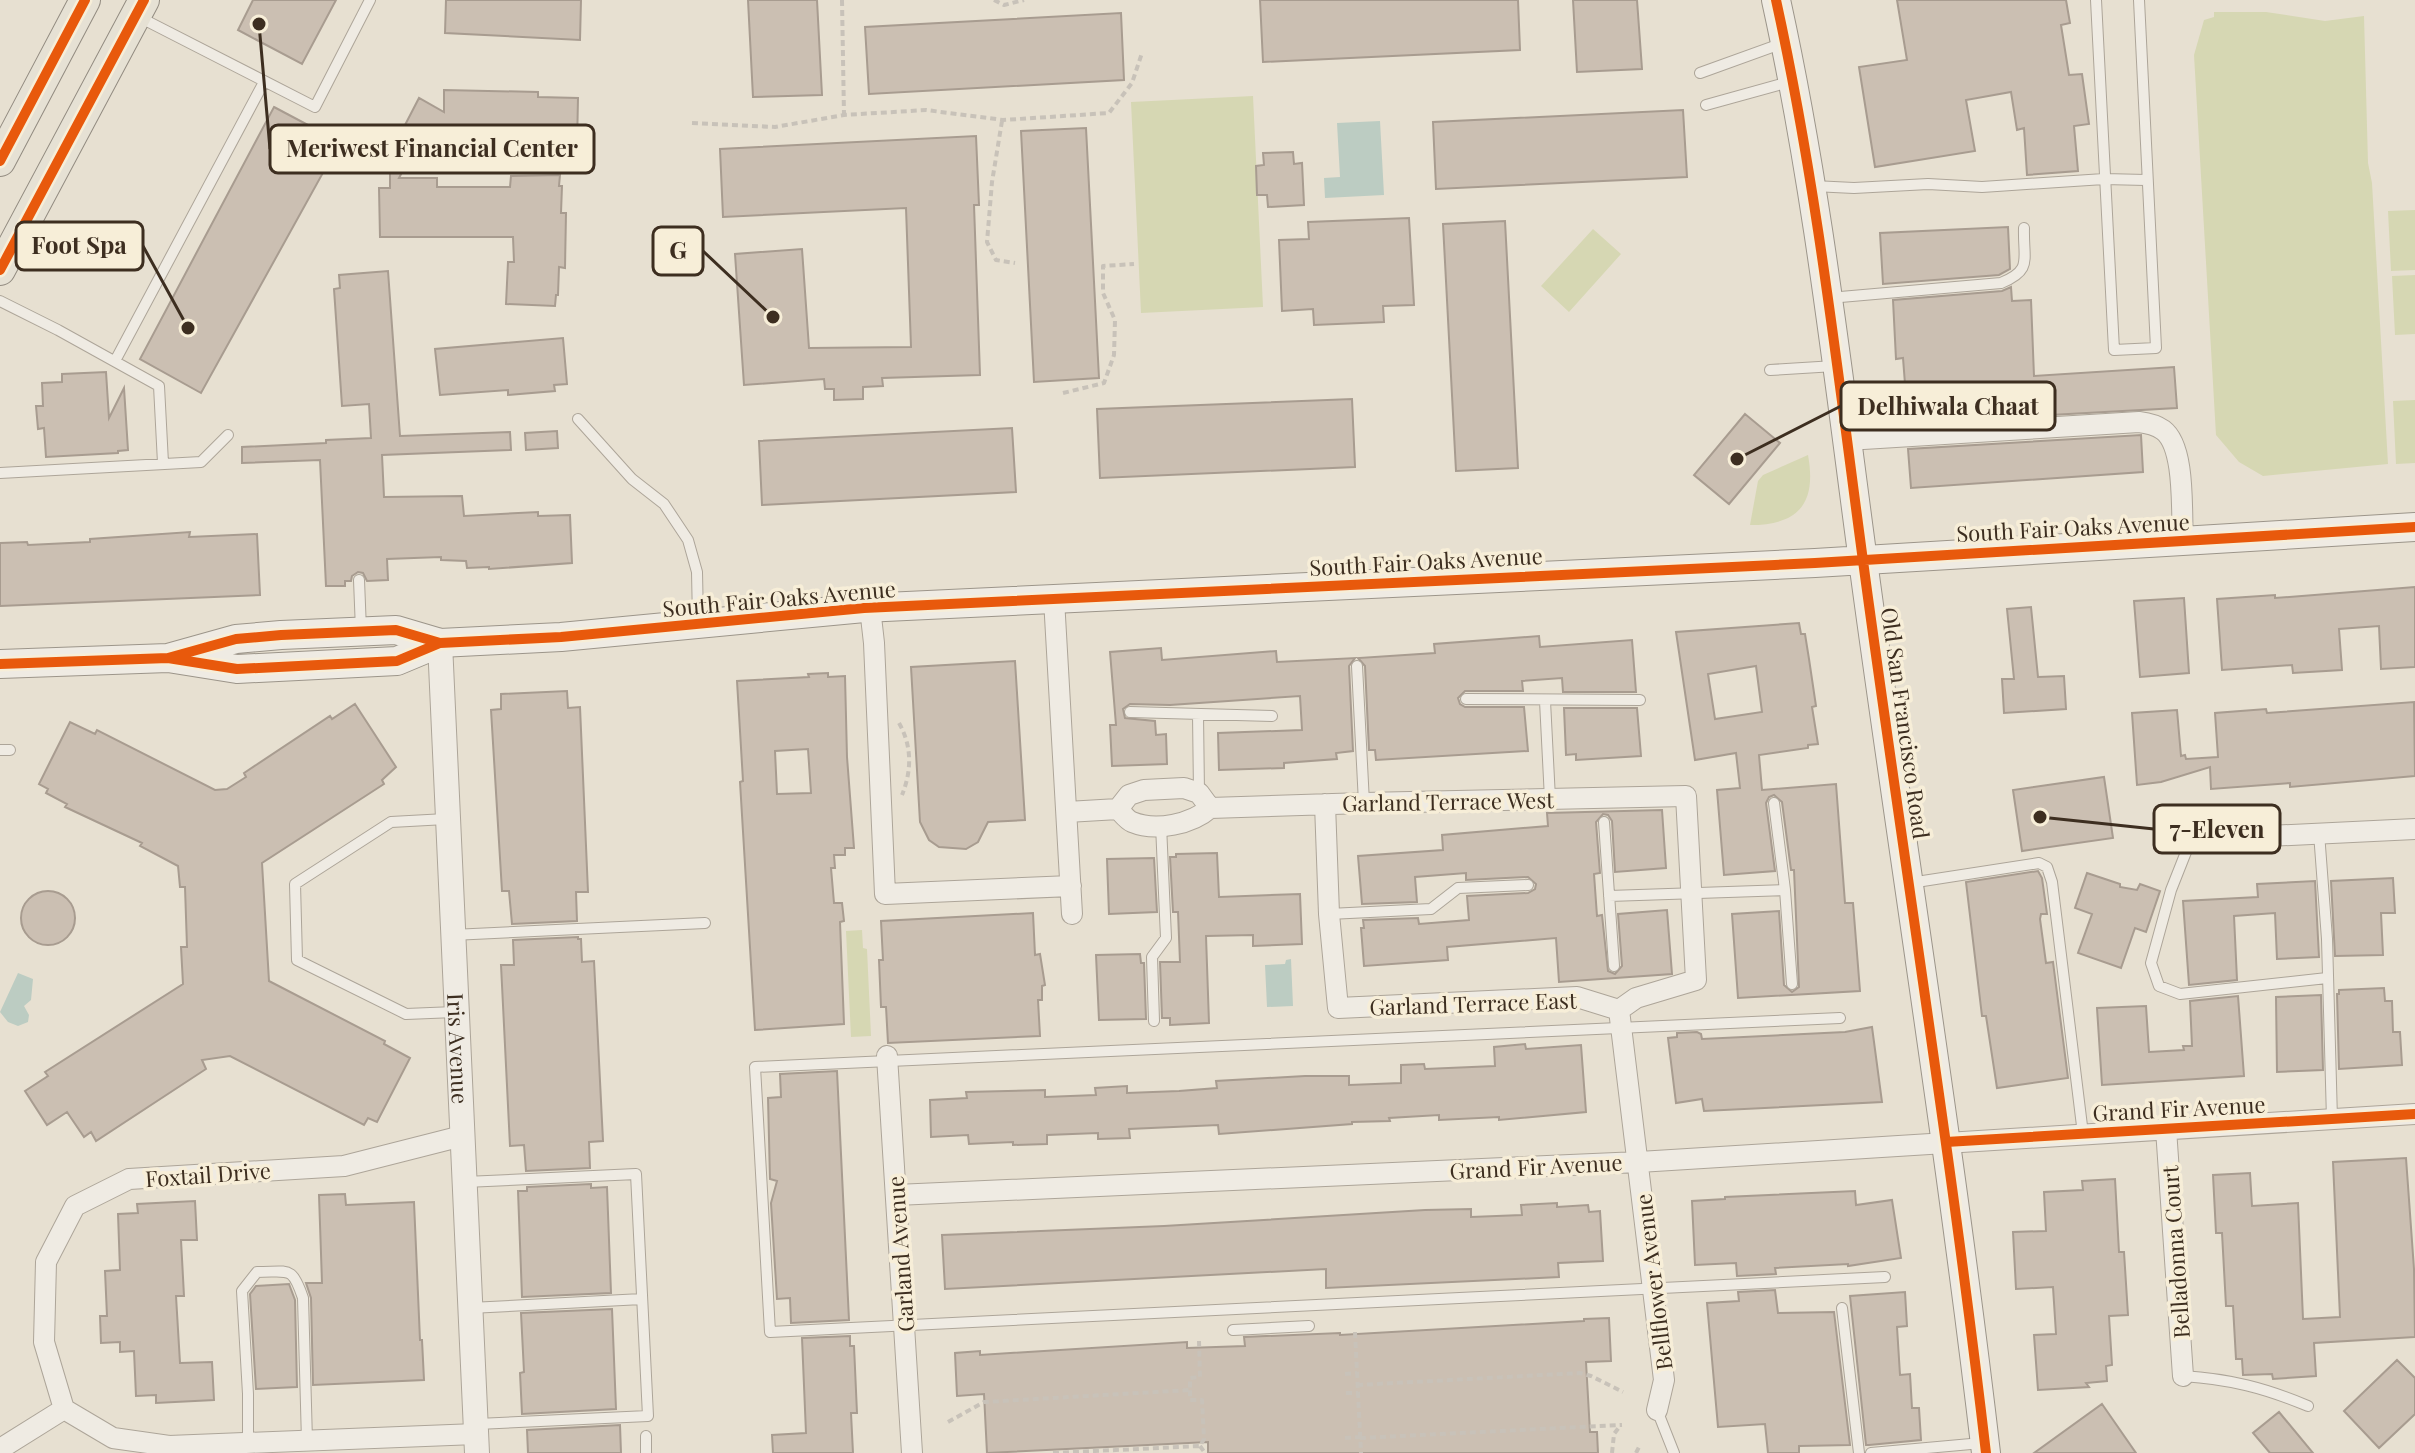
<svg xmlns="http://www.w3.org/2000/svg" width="2415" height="1453" viewBox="0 0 2415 1453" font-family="'Playfair Display',serif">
  <rect width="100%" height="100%" fill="#e7e0d1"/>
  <!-- green -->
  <path fill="#d6d7b3" d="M2214 12H2266L2325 21 2364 16 2368 163 2372 183 2388 464 2263 476 2239 462 2216 435 2194 55 2204 20 2214 17Z
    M1253 96 1263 307 1141 313 1131 102Z
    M2415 210V270L2391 271 2388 211Z
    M1593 229 1621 254 1569 312 1541 286Z
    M2415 275V334L2395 335 2392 276Z
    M2415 400V463L2396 464 2393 401Z
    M1808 455C1817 504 1798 525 1750 525L1758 481 1763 475Z
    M862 930 863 948 867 949 871 1036 851 1037 846 931Z"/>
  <!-- water -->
  <path fill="#bcccc2" d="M1380 121 1384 195 1325 198 1324 178 1340 177 1337 123Z
    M1291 959 1293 1006 1267 1007 1265 965 1285 964 1286 960Z
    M18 973 33 979 31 1000 24 1006 29 1015 28 1022 18 1026 8 1022 0 1012Z"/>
  <!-- building -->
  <path fill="#cbbfb2" stroke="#a89c90" stroke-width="2" fill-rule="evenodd" d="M253 0H336L302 64 238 30Z
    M446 0H581L580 40 445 33Z
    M748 0H817L822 95 753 97Z
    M1260 0H1518L1520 50 1263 62Z
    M1573 0H1637L1642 69 1577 72Z
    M1897 0H2066L2070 23 2061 25 2069 75 2082 74 2089 124 2074 126 2078 171 2027 175 2024 128 2017 130 2011 92 1966 100 1975 151 1875 167 1859 67 1907 60Z
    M1121 13 1124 80 869 94 865 27Z
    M444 90 538 92V97L578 98 577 146 417 144 399 178H437V187H510L511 176 560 175 559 186H562L561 213H566L565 268 559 267 558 295H556L555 306 506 304 508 262H514L513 237H380L379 188H390V154L419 98 444 112Z
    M274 107 340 142 201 393 140 359Z
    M1683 110 1687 177 1436 189 1433 122Z
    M1086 128 1099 378 1034 382 1021 131Z
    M976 136 979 205H974L980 375 882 378 883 386 863 387V399L834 400V389H825L824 379 744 385 735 254 802 249 809 348 911 347 906 208 723 217 720 149Z
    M1293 152 1294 164 1302 163 1304 205 1268 207 1267 195H1257L1256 166 1264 165 1263 153Z
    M1409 218 1414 305 1383 306 1384 322 1314 325 1313 309 1282 311 1279 240 1309 239 1308 222Z
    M1505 221 1518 468 1456 471 1443 224Z
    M2008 227 2010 269 1999 275 1883 284 1880 233Z
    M388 271 400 436 510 432 511 450 382 455 384 497 462 496 464 516 538 512V516L570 515 572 563 489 569V567L467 568 466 561 441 560V557L387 559 388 580 367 581 363 573 358 572 352 576 351 581H345V586H326L320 460 242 463V447L326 443V440L371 438 369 404 342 406 334 289 340 288 339 275Z
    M2011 287 2012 301 2031 300 2034 376 2174 367 2177 408 1908 423 1903 358 1896 359 1893 300 2002 291Z
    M563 338 567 384 554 385 555 391 508 395V390L440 395 435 349Z
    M106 372 109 418 124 388 128 450 118 451V453L46 457 44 428 38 429 36 406H43L42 383 62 382V374Z
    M1352 399 1355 467 1100 478 1097 409Z
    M1745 414 1780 443 1729 504 1694 475Z
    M1012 428 1016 492 762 505 759 441Z
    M557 431 558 448 526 450 525 433Z
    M2141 435 2143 472 1911 488 1908 449Z
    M190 532 189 537 257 534 260 595 0 606V543L27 542 28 545 90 542V539Z
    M2415 587V667L2381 669 2379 626 2339 629 2342 670 2293 673 2292 665 2222 670 2217 599 2275 595V598Z
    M2184 598 2189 673 2140 677 2134 601Z
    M2031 607 2038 677 2064 676 2066 709 2004 713 2002 679H2014L2007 609Z
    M1799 623 1801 634H1805L1809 659 1816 706 1812 707 1818 744 1808 745V748L1759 755 1762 790 1836 784 1845 903H1853L1860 991 1738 998 1732 914 1779 911 1784 985 1792 992 1799 987 1794 870H1791L1782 802 1774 795 1769 797 1766 803 1775 871 1724 875 1717 790 1740 788 1736 753 1695 760 1676 632ZM1756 666 1762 712 1715 719 1708 674Z
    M1539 636 1540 647 1632 640 1636 692H1563L1562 678 1522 681 1523 691H1465L1458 698 1460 704 1465 707H1524L1528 751 1376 760 1375 750H1369L1365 666 1358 658 1435 653 1434 644Z
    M1161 648 1162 660 1276 651 1277 662 1355 658 1349 666 1353 751 1336 753 1337 759 1284 763V768L1219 770 1218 733 1302 730 1300 696 1170 705 1130 704 1123 709 1125 718 1155 721 1156 735 1166 734 1167 764 1112 766 1110 725H1116L1110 652Z
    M1015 661 1025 820 988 822 978 842 966 849 939 847 929 840 920 822 911 667Z
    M828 673V677L845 676 847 757 854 848H845V855H834L835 868H831L834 903H842L844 921 840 922 844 1024 755 1030 740 782 743 781 737 681 809 677 808 674ZM808 749 811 793 777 794 775 751Z
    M567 691 568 708 580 707 588 892H576L577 921 512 924 509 891H502L491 710 501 709V694Z
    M2414 702 2415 776 2290 787V783L2211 789 2210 767 2161 782 2137 785 2132 713 2177 710 2181 756 2185 755 2186 759 2218 757 2215 713 2266 709 2267 713Z
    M355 704 396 767 382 780 384 784 262 863 269 981 385 1041 384 1044 410 1058 377 1122 368 1118 364 1125 230 1056 202 1060 206 1069 96 1141 91 1132 84 1137 67 1112 47 1125 25 1091 48 1076 45 1072 183 984 181 947H187L185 887H180L178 866 140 846 142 843 65 807 67 804 46 793 48 789 39 784 70 722 95 734 97 730 215 790 227 789 246 777 244 773 330 716 332 719Z
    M1564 708H1637L1641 756 1576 760V754L1566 755Z
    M2104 777 2113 838 2022 851 2013 790Z
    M1662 810 1666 868 1615 872 1612 821 1608 815 1603 814 1596 822 1600 873 1594 874 1597 916 1602 915 1608 971 1615 974 1622 966 1618 914 1667 910 1672 974 1559 982 1556 938 1447 947 1448 960 1364 966 1361 928H1364L1363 920 1418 918 1419 924 1469 920 1467 896 1528 893 1535 889 1536 884 1528 877 1466 880V873L1415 877 1417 902 1362 904 1358 856 1443 850 1442 835 1548 826 1547 813Z
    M1217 853 1219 897 1300 894 1302 944 1253 946V935L1206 936 1209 1023 1170 1025V1018H1162L1160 962H1180L1178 912H1173L1170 857H1176V854Z
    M1154 858 1157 912 1109 914 1107 859Z
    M2038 871 2042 878 2047 914H2041L2040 919 2046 963 2053 962 2068 1078 1997 1088 1986 1016H1982L1966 882Z
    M2087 873 2120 884V887L2137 890 2140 884 2160 891 2146 932 2135 928 2121 968 2078 953 2092 914 2075 908Z
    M2393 878 2395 913H2381L2383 955 2335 956 2331 881Z
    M2315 881 2319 957 2277 959 2275 913 2234 916 2237 980 2189 985 2183 901 2258 897 2257 884Z
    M21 918a27 27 0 1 1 54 0a27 27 0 1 1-54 0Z
    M1033 913 1035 955 1040 954 1045 985 1042 986V1000H1038L1040 1036 888 1043 886 1007H881L879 960H883L881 921Z
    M578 937V939H581L582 962 594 961 603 1141 589 1142 590 1168 526 1171 524 1145 510 1146 501 965H514L513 940Z
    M1140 954 1141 963H1144L1146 1019 1099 1020 1096 955Z
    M2384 988 2385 1001H2392L2393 1032H2400L2402 1065 2339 1069 2337 994H2339V990Z
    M2321 995 2323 1070 2277 1072 2276 997Z
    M2238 996 2244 1076 2102 1085 2097 1008 2146 1006 2149 1052 2184 1050 2183 1046H2192L2190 1001Z
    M1872 1027 1882 1102 1704 1111 1702 1099 1676 1103 1668 1038 1677 1037V1033L1697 1032 1701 1034 1702 1039 1845 1032Z
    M1525 1044 1526 1049 1581 1045 1586 1112 1499 1120V1117L1439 1120V1115L1389 1118 1390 1121 1352 1122V1124L1219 1134 1218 1125 1129 1129 1130 1138 1098 1139V1133L1047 1135V1144L1013 1145V1142L969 1144 968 1135 931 1137 930 1100 967 1098 966 1092 1045 1090V1097L1096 1095 1095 1088 1127 1086V1093L1179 1091 1217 1088 1216 1081 1305 1076H1349V1085L1401 1083V1065L1424 1064 1425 1069 1495 1066 1494 1047Z
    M837 1071 849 1320 791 1323 790 1298 777 1299 771 1203 777 1181 770 1179 768 1098 781 1097 780 1074Z
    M2406 1158 2414 1269 2415 1337 2314 1343 2316 1376 2273 1379 2272 1374 2243 1375 2242 1359H2236L2233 1306H2226L2222 1233H2216L2213 1175 2250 1173 2252 1206 2298 1203 2303 1319 2340 1317 2333 1162Z
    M2115 1179 2119 1252H2124L2128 1315 2109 1316 2112 1365 2106 1366 2107 1381 2086 1383 2089 1387 2038 1390 2034 1335 2056 1334 2053 1287 2016 1289 2013 1232 2046 1231 2044 1192 2083 1190 2082 1181Z
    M591 1184V1188L607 1187 611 1293 522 1297 518 1191H527V1187Z
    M1855 1191 1856 1205 1892 1200 1901 1258 1848 1266V1264L1775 1268 1776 1274 1737 1276 1736 1263 1695 1265 1692 1201 1725 1199V1197Z
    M345 1194 346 1205 414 1202 420 1340H422L424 1380 313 1385 311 1298 306 1283H322L319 1195Z
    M195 1201 197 1240H181L184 1296H176L180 1363 212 1362 214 1400 156 1403V1395L136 1396 134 1351 120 1352V1342L101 1343 100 1316H107L105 1271 120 1270 118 1214 138 1213 137 1204Z
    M1557 1203V1207L1588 1205 1589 1212 1600 1211 1603 1261 1558 1263 1559 1277 1326 1288V1269L945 1289 942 1235 1164 1226 1425 1210 1471 1209V1217L1522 1215 1521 1205Z
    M289 1284 295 1300 297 1387 256 1389 250 1294 256 1286Z
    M1775 1290 1778 1313 1834 1312 1850 1445 1799 1446V1453H1768L1765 1424 1718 1427 1707 1303 1739 1301 1738 1292Z
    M1905 1292 1907 1326 1897 1327 1900 1375 1910 1374 1912 1408H1919L1921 1440 1869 1445H1866L1850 1296Z
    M612 1309 616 1409 522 1414 520 1373 524 1372 521 1313Z
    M1609 1318 1611 1361 1586 1362 1590 1432H1597L1598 1453H1208V1442L987 1453 984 1394 957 1396 955 1353 980 1351V1355L1187 1342V1348L1245 1346 1244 1337 1340 1333V1335L1584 1321V1319Z
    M850 1336V1346H854L857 1413H851L853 1453H773L772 1435 806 1433 802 1338Z
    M2397 1360 2415 1378V1414L2379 1448 2344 1411Z
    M2102 1404 2136 1453H2034Z
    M2279 1412 2313 1453H2270L2253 1433Z
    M620 1425 621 1453H528L527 1430Z"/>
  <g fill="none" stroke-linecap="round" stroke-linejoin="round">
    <defs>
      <path id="service" d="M2096 0 2114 350 2156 348 2139 0
        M139 17 315 107 370 0
        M1700 73 1783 43
        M1706 105 1789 82
        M1813 186 1854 188 1928 184 1982 187 2104 179 2146 180
        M1829 298 2001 283C2033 270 2023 260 2024 228
        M0 301 58 330 159 386 163 463
        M115 361 264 82
        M1770 370 1835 366
        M578 419 632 479 664 504 688 540 697 572 698 620
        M0 473 201 462 228 435
        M359 580 361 630
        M1357 666 1364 803
        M1466 699 1640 700
        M1545 701 1550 799
        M1130 712 1272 716
        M1198 714 1199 793
        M0 750H10
        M1774 803 1785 890 1792 984
        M446 819 391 822 295 884 297 960 406 1014 455 1012
        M1604 822 1614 966
        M2319 833 2327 939 2332 1119
        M2190 842 2171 890 2151 963 2159 986 2180 994 2327 978
        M1910 883 2039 863 2047 867 2052 882 2083 1134
        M1609 896 1785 890
        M1329 914 1431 909 1458 888 1528 885
        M452 935 705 923
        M1840 1018 755 1067 770 1332 1885 1277
        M1154 1021 1152 957 1166 938 1161 825
        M465 1182 636 1174 648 1416 477 1424
        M470 1308 642 1299
        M1842 1308 1859 1453
        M1233 1330 1309 1326
        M2183 1376C2230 1379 2265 1388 2308 1406
        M1657 1410 1674 1453
        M646 1436V1453
        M248 1443V1394L242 1291 257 1272C289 1272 292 1265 303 1298L307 1441
        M1871 1453 1982 1443"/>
      <path id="minor" d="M1847 440 2139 422C2147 423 2156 425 2163 430 2186 447 2181 513 2183 541
        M1054 599 1072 914
        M870 608 874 643 885 894 1071 886
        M1118 809 1129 795 1144 790 1184 788 1199 793 1210 808
        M1067 812 1118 809C1122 813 1127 820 1132 822 1156 832 1192 824 1210 808L1364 803 1686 796 1696 980 1636 998 1619 1010 1577 997 1338 1008 1329 914 1325 804
        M2190 842 2227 838 2415 829
        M1619 1010 1664 1380 1657 1410
        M887 1056 912 1453
        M2166 1129 2183 1376
        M896 1195 1639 1162 2415 1114
        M64 1409 44 1342 46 1262 75 1206 129 1179 344 1166 462 1136
        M64 1409 113 1438 169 1446 476 1434
        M0 1449 64 1409"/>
      <g id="tertiary">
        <path id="s1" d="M440 643 477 1453"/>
      </g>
      <path id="secondary" d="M1776 0C1820 200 1841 403 1869 605 1908 888 1953 1170 1986 1453
        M168 658 236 639 281 635 396 630 440 643 561 637 864 608 1815 563 2415 527
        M0 664 168 658 237 669 397 661 440 643"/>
      <path id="primary" d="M0 161 85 0
        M0 270 144 0"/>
    </defs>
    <!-- service casing -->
    <use href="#service" stroke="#ada599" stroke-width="12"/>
    <!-- minor casing -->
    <use href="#minor" stroke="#ada599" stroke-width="22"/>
    <!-- tertiary casing -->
    <use href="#tertiary" stroke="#ada599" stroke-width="26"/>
    <!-- secondary casing -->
    <use href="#secondary" stroke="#9c958a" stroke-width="30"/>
    <!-- primary casing -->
    <use href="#primary" stroke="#928b80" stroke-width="32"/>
    <!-- path -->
    <path stroke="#c8c2b9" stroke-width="4" stroke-dasharray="6 4" stroke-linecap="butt" d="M842 0 844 115
      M994 0 1004 5 1024 0
      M1002 121 992 182 987 242 996 260 1015 263
      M692 123 775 127 844 115 926 110 1003 120 1109 113 1132 83 1142 53
      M1063 393 1104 383 1114 355 1115 320 1103 293V266L1134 264
      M899 723C912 746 912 770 902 795
      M1355 1332 1361 1453
      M1345 1374 1357 1373
      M1357 1385 1580 1373 1591 1376 1623 1392
      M1346 1393H1358
      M948 1422 984 1402 1190 1390V1378L1200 1377 1199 1341
      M1345 1438 1360 1437
      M1360 1438 1622 1425
      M1200 1446 1205 1453
      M1053 1453 1200 1446 1204 1439 1202 1400H1190V1390
      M1612 1453 1614 1434 1620 1426
      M1636 1453 1640 1445"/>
    <!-- service -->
    <use href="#service" stroke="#efebe3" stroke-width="10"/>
    <!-- minor -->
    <use href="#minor" stroke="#efebe3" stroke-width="20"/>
    <!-- tertiary -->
    <use href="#tertiary" stroke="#efebe3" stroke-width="24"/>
    <!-- secondary -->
    <use href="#secondary" stroke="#efebe3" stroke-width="28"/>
    <!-- primary -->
    <use href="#primary" stroke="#e6e1d4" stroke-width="30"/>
    <defs>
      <path id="cycleway" d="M1776 0C1820 200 1841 403 1869 605 1908 888 1953 1170 1986 1453
        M0 161 85 0
        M0 270 144 0
        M168 658 236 639 281 635 396 630 440 643 561 637 864 608 1815 563 2415 527
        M0 664 168 658 237 669 397 661 440 643
        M1946 1142 2415 1114"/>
    </defs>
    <!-- cycleway casing -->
    <use href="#cycleway" stroke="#f7eed8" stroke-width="15"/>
    <!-- cycleway -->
    <use href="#cycleway" stroke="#e8590c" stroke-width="10"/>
  </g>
  <g text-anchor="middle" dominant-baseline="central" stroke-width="7" stroke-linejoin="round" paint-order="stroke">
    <!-- street labels -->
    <g font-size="22" fill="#3d2e20" stroke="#f7eed8">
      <text transform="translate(2073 527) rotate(-3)">South Fair Oaks Avenue</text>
      <text transform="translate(1426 561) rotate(-3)">South Fair Oaks Avenue</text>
      <text transform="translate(779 598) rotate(-5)">South Fair Oaks Avenue</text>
      <text transform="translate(1906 723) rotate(82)">Old San Francisco Road</text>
      <text transform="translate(1448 801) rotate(-1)">Garland Terrace West</text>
      <text transform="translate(1473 1003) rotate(-2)">Garland Terrace East</text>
      <text stroke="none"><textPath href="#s1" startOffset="406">Iris Avenue</textPath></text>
      <text transform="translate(2179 1108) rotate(-3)">Grand Fir Avenue</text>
      <text transform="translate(1536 1166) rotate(-3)">Grand Fir Avenue</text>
      <text transform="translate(208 1174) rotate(-4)">Foxtail Drive</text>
      <text transform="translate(2175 1252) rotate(-94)">Belladonna Court</text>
      <text transform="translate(900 1254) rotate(-94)">Garland Avenue</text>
      <text transform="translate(1653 1282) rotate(-97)">Bellflower Avenue</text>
    </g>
  </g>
  <!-- callouts -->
  <path fill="none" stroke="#3d2e20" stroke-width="3" d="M259 24L270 149M188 328L143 246M773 317L703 251M1737 459L1841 406M2040 817L2154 829"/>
  <g fill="#3d2e20" stroke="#f7eed8" stroke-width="3">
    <circle cx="259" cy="24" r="8"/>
    <circle cx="188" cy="328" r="8"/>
    <circle cx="773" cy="317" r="8"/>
    <circle cx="1737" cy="459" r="8"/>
    <circle cx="2040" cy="817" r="8"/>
  </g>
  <g fill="#f7eed8" stroke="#3d2e20" stroke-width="3">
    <rect x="270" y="125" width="324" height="48" rx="8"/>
    <rect x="16" y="222" width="127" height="48" rx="8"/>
    <rect x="653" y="227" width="50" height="48" rx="8"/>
    <rect x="1841" y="382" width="214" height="48" rx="8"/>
    <rect x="2154" y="805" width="126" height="48" rx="8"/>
  </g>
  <g font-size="24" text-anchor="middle" font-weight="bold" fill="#3d2e20">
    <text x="432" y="157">Meriwest Financial Center</text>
    <text x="79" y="254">Foot Spa</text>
    <text x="678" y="259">G</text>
    <text x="1948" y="415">Delhiwala Chaat</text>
    <text x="2217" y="838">7-Eleven</text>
  </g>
</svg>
